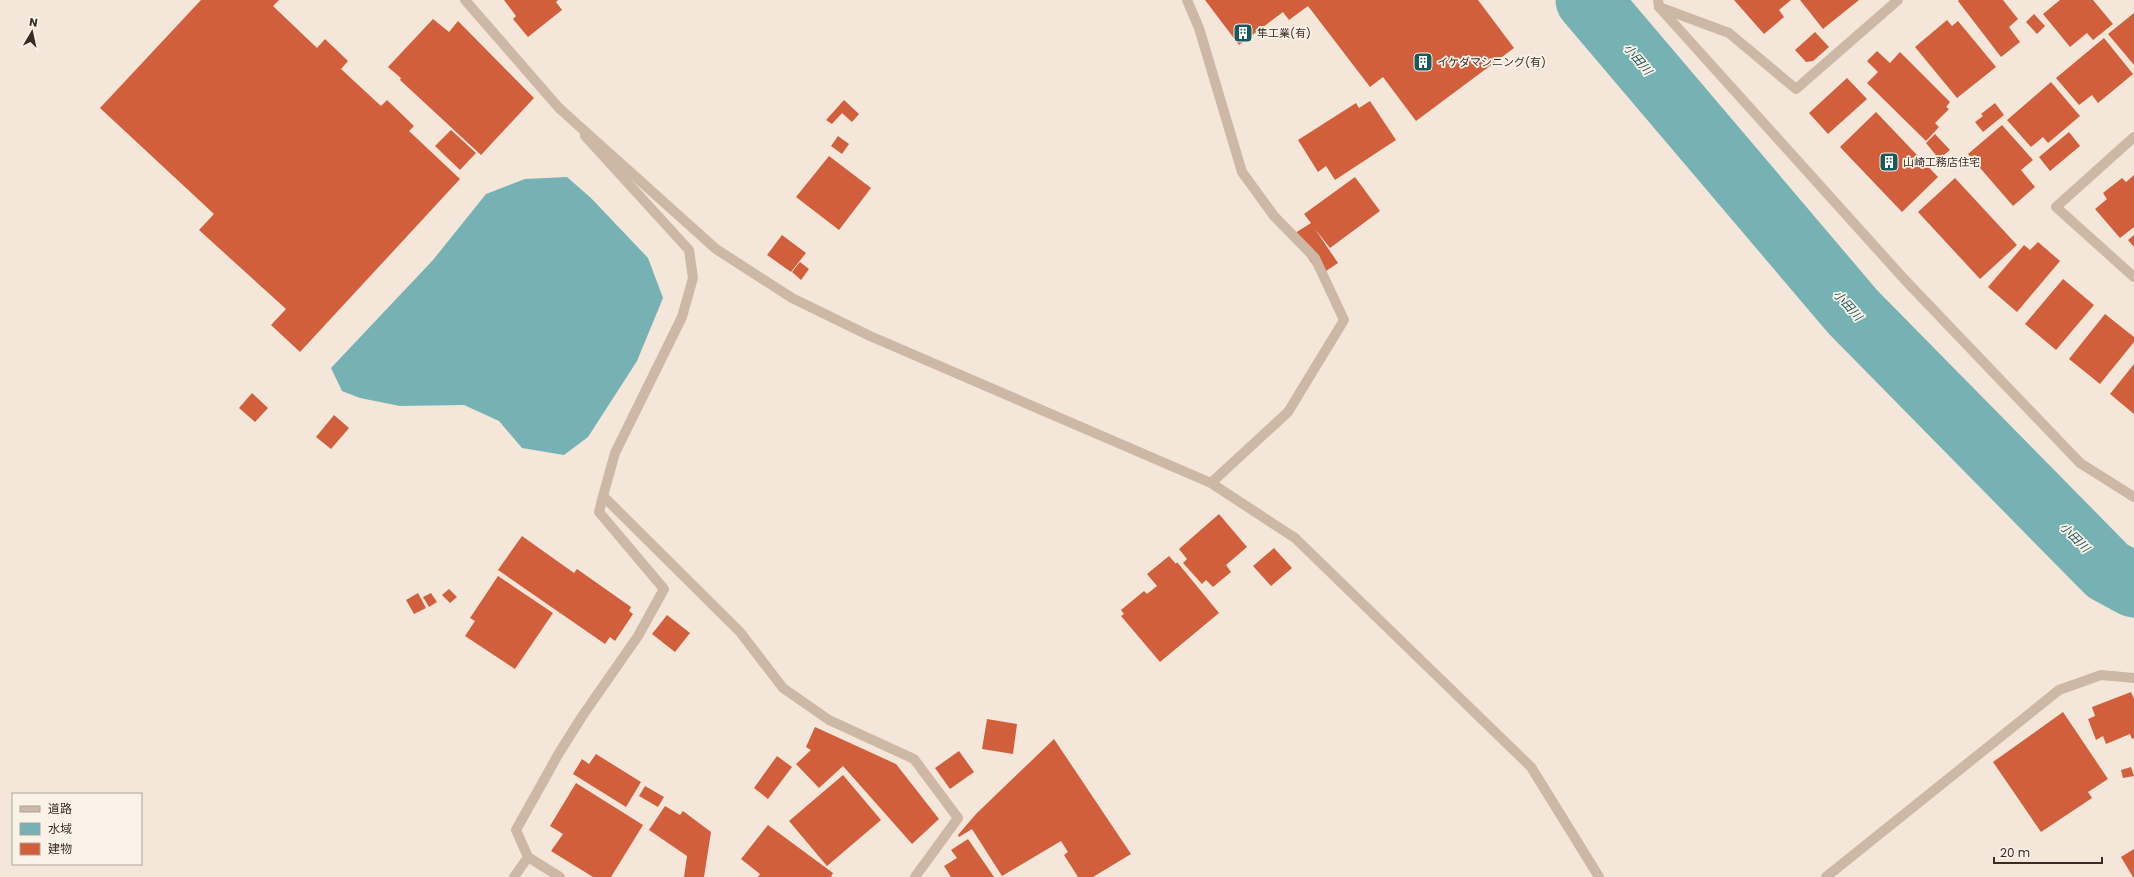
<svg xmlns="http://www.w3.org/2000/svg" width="2134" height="877" viewBox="0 0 2134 877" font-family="Poppins,'Noto Sans JP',sans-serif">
  <rect width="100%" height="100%" fill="#f4e7da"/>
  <!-- water -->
  <path fill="#76b1b3" d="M567 177 591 198 648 258 663 298 637 361 588 437 564 455 522 448 499 421 464 405 400 406 360 398 342 391 331 368 433 260 486 194 525 179Z"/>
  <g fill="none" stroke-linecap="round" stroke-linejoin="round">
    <!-- river -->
    <path stroke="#76b1b3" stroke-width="65" d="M1588 0 1853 312 2108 571 2134 585"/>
  </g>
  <!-- building -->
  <path fill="#d15f3b" d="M201 0H279L273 6 317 48 325 39 348 61 341 69 381 106 387 100 414 126 409 131 460 179 300 352 271 325 286 309 199 230 214 214 100 108Z
    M504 0H558L556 2 562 10 528 37 513 19 516 16Z
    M1205 0H1478L1514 48 1416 121 1383 77 1370 87 1308 6 1289 20 1283 12 1239 45Z
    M1734 0H1791L1779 10 1784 17 1764 34Z
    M1800 0H1859L1823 29Z
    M1959 0H2003L2018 19 2009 27 2020 42 2001 57 1958 1Z
    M2060 0H2093L2113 24 2093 40 2087 33 2070 47 2043 14Z
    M2134 13V65L2108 34Z
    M2034 14 2045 26 2037 34 2026 22Z
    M433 19 449 32 458 21 534 98 481 155 400 80 401 78 388 67Z
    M1947 20 1952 26 1958 21 1996 67 1957 98 1915 47Z
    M1815 32 1829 47 1813 61 1806 62 1795 50Z
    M2104 38 2133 74 2098 103 2092 95 2079 105 2056 78Z
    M1877 51 1890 63 1900 52 1950 102 1946 107 1949 109 1935 123 1939 127 1926 141 1867 83 1878 72 1867 61Z
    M1847 78 1867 99 1828 134 1809 113Z
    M2051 82 2080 116 2048 143 2043 137 2031 147 2007 120Z
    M844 100 859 114 852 122 842 113 832 124 826 120Z
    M1370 101 1396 140 1335 180 1326 166 1318 172 1298 140 1356 103 1359 108Z
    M1995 103 2004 115 1983 132 1975 122 1983 116 1981 114Z
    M1876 112 1938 177 1902 212 1840 147Z
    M2002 125 2033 160 2021 170 2035 187 2013 206 1968 154Z
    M451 130 476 153 460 170 435 146Z
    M2069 132 2080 146 2050 171 2039 157Z
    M1935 134 1950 150 1939 159 1926 143Z
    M838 136 849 144 842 154 831 146Z
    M829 156 871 188 839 230 796 197Z
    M2134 175V227L2120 238 2095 209 2107 199 2103 193 2122 178 2126 182Z
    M1355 177 1380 211 1330 248 1315 229 1338 263 1320 275 1292 235 1311 223 1304 214Z
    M1955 178 2017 245 1980 279 1918 212Z
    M782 235 806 253 791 272 767 255Z
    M2134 235V247L2128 240Z
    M2038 242 2060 261 2017 312 1988 287 2024 245 2030 250Z
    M800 262 809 269 801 280 792 272Z
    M2063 279 2094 305 2056 350 2025 324Z
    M2105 314 2134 337V342L2100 384 2069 359Z
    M2134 364V414L2110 394Z
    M252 393 268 408 255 422 239 408Z
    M334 415 349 428 331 449 316 437Z
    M1219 514 1247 547 1226 565 1231 572 1213 587 1206 580 1202 584 1183 563 1187 559 1179 549Z
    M522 536 574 573 577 569 631 607 629 611 633 614 615 641 610 637 605 644 498 570Z
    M1274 548 1292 568 1271 586 1253 566Z
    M1169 556 1176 564 1177 562 1219 613 1160 662 1121 616 1124 614 1121 610 1144 591 1147 594 1157 586 1147 574Z
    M498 576 553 613 515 669 465 636 475 621 470 618Z
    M449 589 457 597 450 603 442 595Z
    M418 593 426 608 414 614 406 600Z
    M431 593 437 602 429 607 423 597Z
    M667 615 690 633 675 652 652 634Z
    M2131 692 2134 699V738L2132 739 2130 734 2106 744 2103 736 2096 740 2088 719 2095 716 2092 707Z
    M2063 712 2108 779 2088 792 2092 798 2041 832 1993 762Z
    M987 719 1017 724 1013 754 982 749Z
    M815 727 896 764 939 819 912 844 843 766 819 788 796 764 811 750 806 747Z
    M1054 739 1131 854 1093 877H1078L1064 855 1068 852 1061 841 1002 876 972 829 959 837 958 835 976 814Z
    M959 751 974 772 950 789 935 768Z
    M596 754 641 782 626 807 573 774 582 759 589 764Z
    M777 756 792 767 768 799 754 788Z
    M2131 767 2134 776 2123 778 2121 770Z
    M843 775 881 820 827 866 789 821Z
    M576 783 643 825 611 877H593L551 851 563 834 550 826Z
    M645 786 664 797 658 807 639 796Z
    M665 806 680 815 683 811 711 832 704 877H684L687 856 649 830Z
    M768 825 833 873 831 877H758L760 874 741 859Z
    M968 839 994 877H951L944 866 957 858 951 850Z
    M2134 849V877H2133L2121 857Z"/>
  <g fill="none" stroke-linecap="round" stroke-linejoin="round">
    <!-- service -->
    <path stroke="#cdb7a5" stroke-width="10" d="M1659 7 1729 33 1796 89 1898 0
      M585 136 689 250 693 278 682 317 615 453 603 496 740 632 783 688 829 720 914 759 958 818 915 877
      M528 857 560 877
      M514 877 528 857 516 830 559 753 583 715 638 636 664 589 599 512 603 496"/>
    <!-- minor -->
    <path stroke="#cdb7a5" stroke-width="10" d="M465 0 559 108 716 249 792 298 870 336 1211 483 1295 538 1531 767 1599 877
      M1187 0 1199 28 1242 172 1274 216 1315 258 1344 320 1288 412 1211 483
      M1658 0 1659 7 1905 280 2080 463 2134 497
      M2134 137 2056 207 2134 277
      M1826 877 2059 690 2101 675 2134 678"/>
  </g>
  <!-- icons -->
  <defs>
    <symbol id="building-square" viewBox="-11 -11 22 22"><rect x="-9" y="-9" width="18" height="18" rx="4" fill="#18595d" stroke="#fbf2e7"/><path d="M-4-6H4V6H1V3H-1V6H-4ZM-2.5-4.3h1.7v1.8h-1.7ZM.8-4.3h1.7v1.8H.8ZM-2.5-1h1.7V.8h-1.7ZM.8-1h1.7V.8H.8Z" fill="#fff"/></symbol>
  </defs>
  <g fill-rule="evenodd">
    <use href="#building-square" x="1232" y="22" width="22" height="22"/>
    <use href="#building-square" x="1412" y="51" width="22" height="22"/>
    <use href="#building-square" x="1878" y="151" width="22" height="22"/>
  </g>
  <g text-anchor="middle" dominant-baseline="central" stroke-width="3.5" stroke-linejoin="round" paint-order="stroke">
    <!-- poi labels -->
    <g font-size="11" fill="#382c27" stroke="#fbf2e7" text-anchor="start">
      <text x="1257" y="33">隼工業(有)</text>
      <text x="1437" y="62">イケダマシニング(有)</text>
      <text x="1903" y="162">山崎工務店住宅</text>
    </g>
    <!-- water labels -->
    <g font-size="12" font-style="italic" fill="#18595d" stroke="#fbf2e7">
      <text transform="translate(1638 59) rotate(50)">小田川</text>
      <text transform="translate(1848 305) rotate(48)">小田川</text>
      <text transform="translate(2075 537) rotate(45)">小田川</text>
    </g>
  </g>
  <!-- legend -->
  <rect x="12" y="793" width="130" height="72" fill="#fbf2e7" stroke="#ada39a"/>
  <rect x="20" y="806" width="20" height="6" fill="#cdb7a5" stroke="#ada39a"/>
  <text x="48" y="813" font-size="12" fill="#382c27">道路</text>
  <rect x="20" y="823" width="20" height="12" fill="#76b1b3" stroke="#ada39a"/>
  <text x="48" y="833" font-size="12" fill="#382c27">水域</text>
  <rect x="20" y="843" width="20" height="12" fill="#d15f3b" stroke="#ada39a"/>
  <text x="48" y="853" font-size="12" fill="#382c27">建物</text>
  <!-- north arrow -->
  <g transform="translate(32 32) rotate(9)" stroke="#fbf2e7" stroke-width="3" paint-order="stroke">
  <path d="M0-3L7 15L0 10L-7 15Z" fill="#382c27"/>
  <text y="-6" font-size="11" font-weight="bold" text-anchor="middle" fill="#382c27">N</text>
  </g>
  <!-- scale -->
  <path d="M1994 857v6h108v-6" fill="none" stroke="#382c27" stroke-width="2"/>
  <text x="2000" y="857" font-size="12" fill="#382c27" stroke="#fbf2e7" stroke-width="3" paint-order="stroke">20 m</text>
</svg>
